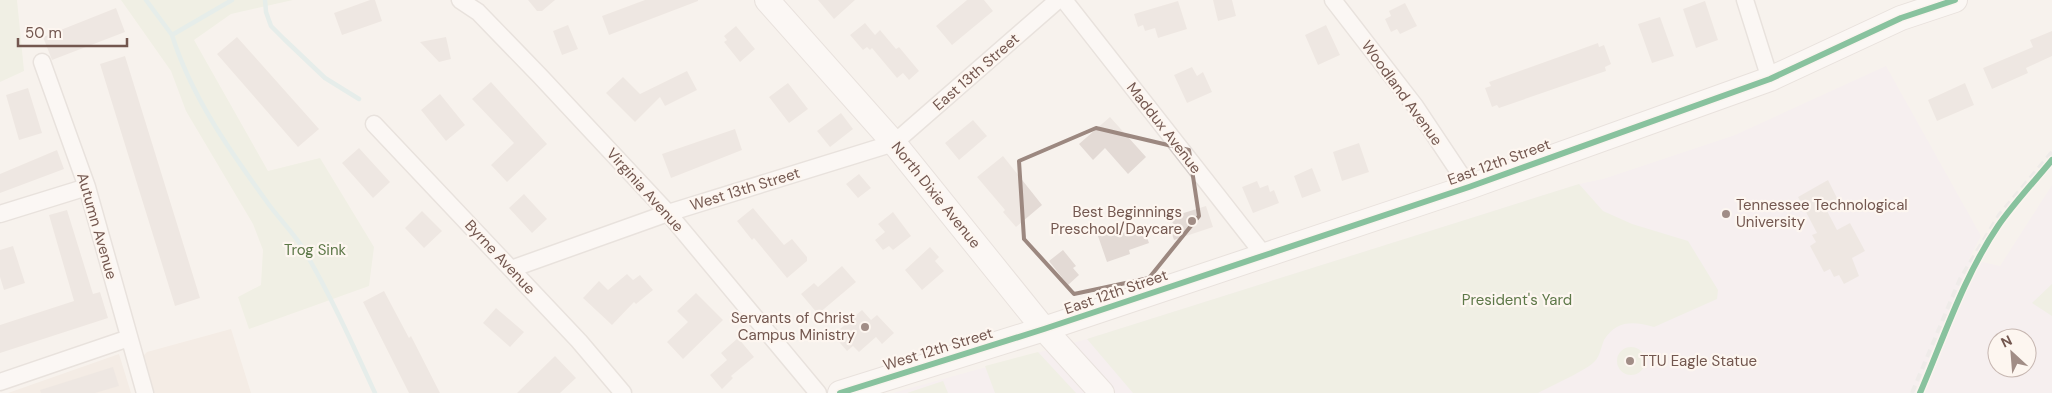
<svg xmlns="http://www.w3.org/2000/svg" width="2052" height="393" viewBox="0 0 2052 393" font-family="'DM Sans',sans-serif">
  <rect width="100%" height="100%" fill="#f7f2ed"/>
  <!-- residential -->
  <path fill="#efe4db" d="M231 329 251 393H150L141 358 147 352Z
    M119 354 131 393H8Z"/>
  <!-- education -->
  <path fill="#f3ebf2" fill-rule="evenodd" d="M1886 66 1981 236 1969 259 2000 266 2052 185V393H893L1087 339 1579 184 1603 179 1735 135ZM1997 338H2027V368H1997Z"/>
  <!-- green -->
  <path fill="#e6ecd9" d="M0 0H17L24 71 0 82Z
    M121 0H293L231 14 194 40 268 171 320 158 374 247 369 286 249 329 238 297 261 285 263 250 253 224 186 111 171 71Z
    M1579 184 1603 211 1632 224 1688 241 1718 290 1717 299 1654 327C1634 321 1616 320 1604 340 1601 347 1600 356 1595 361 1589 369 1549 387 1538 393H1133L1087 339Z
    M2052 284V316L2032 303Z
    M1617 361a14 14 0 1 1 28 0a14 14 0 1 1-28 0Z
    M1038 352 1076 393H995L985 366Z
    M943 381 948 393H907Z"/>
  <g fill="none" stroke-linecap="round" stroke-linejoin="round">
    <!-- stream -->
    <path stroke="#d0e7e6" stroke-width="4.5" d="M146 0 172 35 232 0
      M265 0 266 12 271 26 284 39 325 78 359 99
      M172 35C191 96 230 151 267 202 279 219 294 233 304 250 331 296 353 345 375 393"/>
  </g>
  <!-- building -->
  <path fill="#e3dad5" d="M370 0H375L382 21 342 35 334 13Z
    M528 0H555L542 11H537Z
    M645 0H698V1L609 35 602 16Z
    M818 0H855L834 19Z
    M967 0H984L993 11 952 45 936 26Z
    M1213 0H1232L1236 16 1218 21Z
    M1178 1 1187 29 1158 38 1155 28 1145 31 1143 25 1138 27 1134 14Z
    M1705 1 1718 40 1696 48 1683 9Z
    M1405 3 1417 26 1400 34 1397 29 1391 32 1385 19 1391 16 1389 11Z
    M116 8 125 32 52 60 43 37Z
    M1660 17 1674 56 1652 63 1638 24Z
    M865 23 875 35 880 30 896 49 899 47 919 71 909 80 903 73 897 78 872 48 870 50 867 47 863 50 850 35Z
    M568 25 578 49 562 55 553 31Z
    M1326 25 1340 55 1318 65 1305 35Z
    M736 26 755 49 740 62 724 42 727 40 724 36Z
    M2052 31V56L2026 68 2028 73 1992 89 1983 68 2033 47 2030 40Z
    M237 37 319 129 298 147 217 54Z
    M446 37 451 59 439 62 420 42Z
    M1598 43 1599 47 1604 45 1611 64 1605 67 1606 71 1499 108 1497 105 1492 107 1485 88 1491 86 1489 82Z
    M125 56 200 298 175 306 100 64Z
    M1192 67 1197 76 1203 72 1212 92 1187 103 1174 75Z
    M687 71 697 90 665 106 660 97 635 122 606 93 623 77 640 94Z
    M491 82 547 144 507 182 491 165 514 143 472 99Z
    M788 83 808 109 789 123 769 97Z
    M1965 83 1974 105 1937 121 1928 100Z
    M28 88 42 133 19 140 6 95Z
    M440 94 465 125 446 141 421 110Z
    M841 113 853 129 830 147 817 131Z
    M1110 117 1146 157 1128 174 1105 148 1093 160 1079 144Z
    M973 120 987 136 959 160 945 143Z
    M735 129 742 150 671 178 662 154Z
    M1359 143 1369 172 1342 181 1333 152Z
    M359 148 390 182 373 198 342 163Z
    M57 150 64 169 0 193V174Z
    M1003 156 1042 205 1016 227 1003 212 1005 210 977 177Z
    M1312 168 1321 191 1302 198 1294 176Z
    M859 174 871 188 858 198 846 184Z
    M1828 180 1838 200 1825 207 1837 230 1850 223 1865 251 1852 258 1859 276 1844 284 1839 275 1834 277 1830 269 1824 272 1810 246 1816 242 1812 235 1817 233 1798 197Z
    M1257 181 1260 188 1268 185 1270 192 1274 190 1279 203 1253 213 1242 187Z
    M524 194 547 219 532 233 509 208Z
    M1206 206 1213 227 1174 240 1169 225 1173 224 1171 217Z
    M753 208 784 245 792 239 807 257V261L787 278 754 238 752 240 737 221Z
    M67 210 93 294 100 292 108 318 0 353V325L74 301 49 215Z
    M422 211 442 231 424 248 405 228Z
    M893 212 911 236 893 250 889 246 883 250 875 240 885 232 878 224Z
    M1143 226 1149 243 1129 250 1130 254 1107 262 1098 236 1120 228 1122 233Z
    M13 246 25 283 4 290 0 277V250Z
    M930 247 939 257 935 261 944 271 922 290 905 270Z
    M1063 250 1076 266 1073 268 1079 275 1068 285 1049 261Z
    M842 266 856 282 818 314 801 294 814 283 818 287Z
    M627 274 633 280 640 275 653 290 636 304 634 302 612 325 583 298 599 281 608 290Z
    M384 291 409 338 411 336 440 393H409L363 302Z
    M696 293 723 320 683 359 667 342 688 322 677 311Z
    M496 308 524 332 510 347 483 323Z
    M862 310 871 320 877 315 894 333 882 344 876 337 859 352 853 346 847 351 833 335Z
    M738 338 754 357 731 376 733 378 722 389 710 375 727 360 721 353Z
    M555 356 576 378 560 393H517Z
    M113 367 119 386 95 393H41L40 390Z"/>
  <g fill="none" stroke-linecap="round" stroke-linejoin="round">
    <defs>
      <path id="street" d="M460 0 478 12 540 76 668 213 818 393
        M1064 0 1264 255
        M1333 0 1415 106 1469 187
        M1745 0 1770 79
        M42 62 87 187 145 393
        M374 124 579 341 623 393
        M0 214 87 187
        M511 269 668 213 894 143 1058 0
        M0 382 129 338"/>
      <path id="secondary" d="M767 0 894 143 1044 329 1102 393
        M840 393 1044 329 1469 187 1770 79 1901 18 1955 0"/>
    </defs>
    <!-- street casing -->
    <use href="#street" stroke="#d6ceca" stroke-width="19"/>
    <!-- secondary casing -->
    <use href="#secondary" stroke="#d6cdca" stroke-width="26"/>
    <!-- street -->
    <use href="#street" stroke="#fefdfc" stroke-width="16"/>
    <!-- secondary -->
    <use href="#secondary" stroke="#fefdfc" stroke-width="24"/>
    <!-- rail -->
    <path stroke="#e4e3e4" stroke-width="4" stroke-dasharray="8 5" stroke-linecap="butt" d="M1912 393 1960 279 1999 215 2052 152"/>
    <defs>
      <path id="cycleway" d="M840 393 1044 329 1469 187 1770 79 1901 18 1955 0
        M1920 393C1944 337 1964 276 1998 226 2014 203 2034 182 2052 160"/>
    </defs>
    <!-- cycleway casing -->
    <use href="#cycleway" stroke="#fdf6f0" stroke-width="9"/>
    <!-- cycleway -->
    <use href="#cycleway" stroke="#00873e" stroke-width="6"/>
  </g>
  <!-- marked area -->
  <path d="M0 0H2052V393H0ZM1096 128 1189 150 1199 216 1149 278 1074 294 1024 239 1019 161Z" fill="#f7f2ed" fill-opacity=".55" fill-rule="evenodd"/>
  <path fill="none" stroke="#9c8880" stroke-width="4" stroke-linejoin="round" d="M1096 128 1189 150 1199 216 1149 278 1074 294 1024 239 1019 161Z"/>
  <!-- markers -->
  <g fill="#a18d86" stroke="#fdf6f0" stroke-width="2">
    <circle cx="1726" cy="214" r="5"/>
    <circle cx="1192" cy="221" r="5"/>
    <circle cx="865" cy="327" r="5"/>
    <circle cx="1630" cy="361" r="5"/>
  </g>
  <g text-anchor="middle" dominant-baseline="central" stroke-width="4.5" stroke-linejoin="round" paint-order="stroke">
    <!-- street labels -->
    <g font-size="15" fill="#73574f" stroke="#fdf6f0">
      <text transform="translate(976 72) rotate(-41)">East 13th Street</text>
      <text transform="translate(1402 93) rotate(54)">Woodland Avenue</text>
      <text transform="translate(1164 128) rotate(52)">Maddux Avenue</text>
      <text transform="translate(1499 162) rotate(-20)">East 12th Street</text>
      <text transform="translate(745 189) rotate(-17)">West 13th Street</text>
      <text transform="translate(645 190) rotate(48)">Virginia Avenue</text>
      <text transform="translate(936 195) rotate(51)">North Dixie Avenue</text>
      <text transform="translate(97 226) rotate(74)">Autumn Avenue</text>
      <text transform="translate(500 257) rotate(47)">Byrne Avenue</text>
      <text transform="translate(1116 292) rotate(-19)">East 12th Street</text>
      <text transform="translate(938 349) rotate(-17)">West 12th Street</text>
    </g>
    <!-- poi labels -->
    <g font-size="15" fill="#73574f" stroke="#fdf6f0" text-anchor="start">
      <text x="1736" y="205">Tennessee Technological<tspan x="1736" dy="17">University</tspan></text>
      <text x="1182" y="212" text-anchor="end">Best Beginnings<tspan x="1182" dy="17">Preschool/Daycare</tspan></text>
      <text x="855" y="318" text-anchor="end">Servants of Christ<tspan x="855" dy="17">Campus Ministry</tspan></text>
      <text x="1640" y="361">TTU Eagle Statue</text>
    </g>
    <!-- park labels -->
    <g font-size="15" fill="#5d7848" stroke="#fdf6f0">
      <text x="315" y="250">Trog Sink</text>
      <text x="1517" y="300">President's Yard</text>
    </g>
  </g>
  <!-- north arrow -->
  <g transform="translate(2012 353) rotate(334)"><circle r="24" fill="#fdf6f0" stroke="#c6b6b0"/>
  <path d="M0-4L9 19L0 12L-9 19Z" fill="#a18d86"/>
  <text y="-8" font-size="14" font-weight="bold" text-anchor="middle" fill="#73574f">N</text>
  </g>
  <!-- scale -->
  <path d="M18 38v8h109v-8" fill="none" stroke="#73574f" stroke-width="2.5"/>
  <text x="25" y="38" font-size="15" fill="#73574f" stroke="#fdf6f0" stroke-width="4" paint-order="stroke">50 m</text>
</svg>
